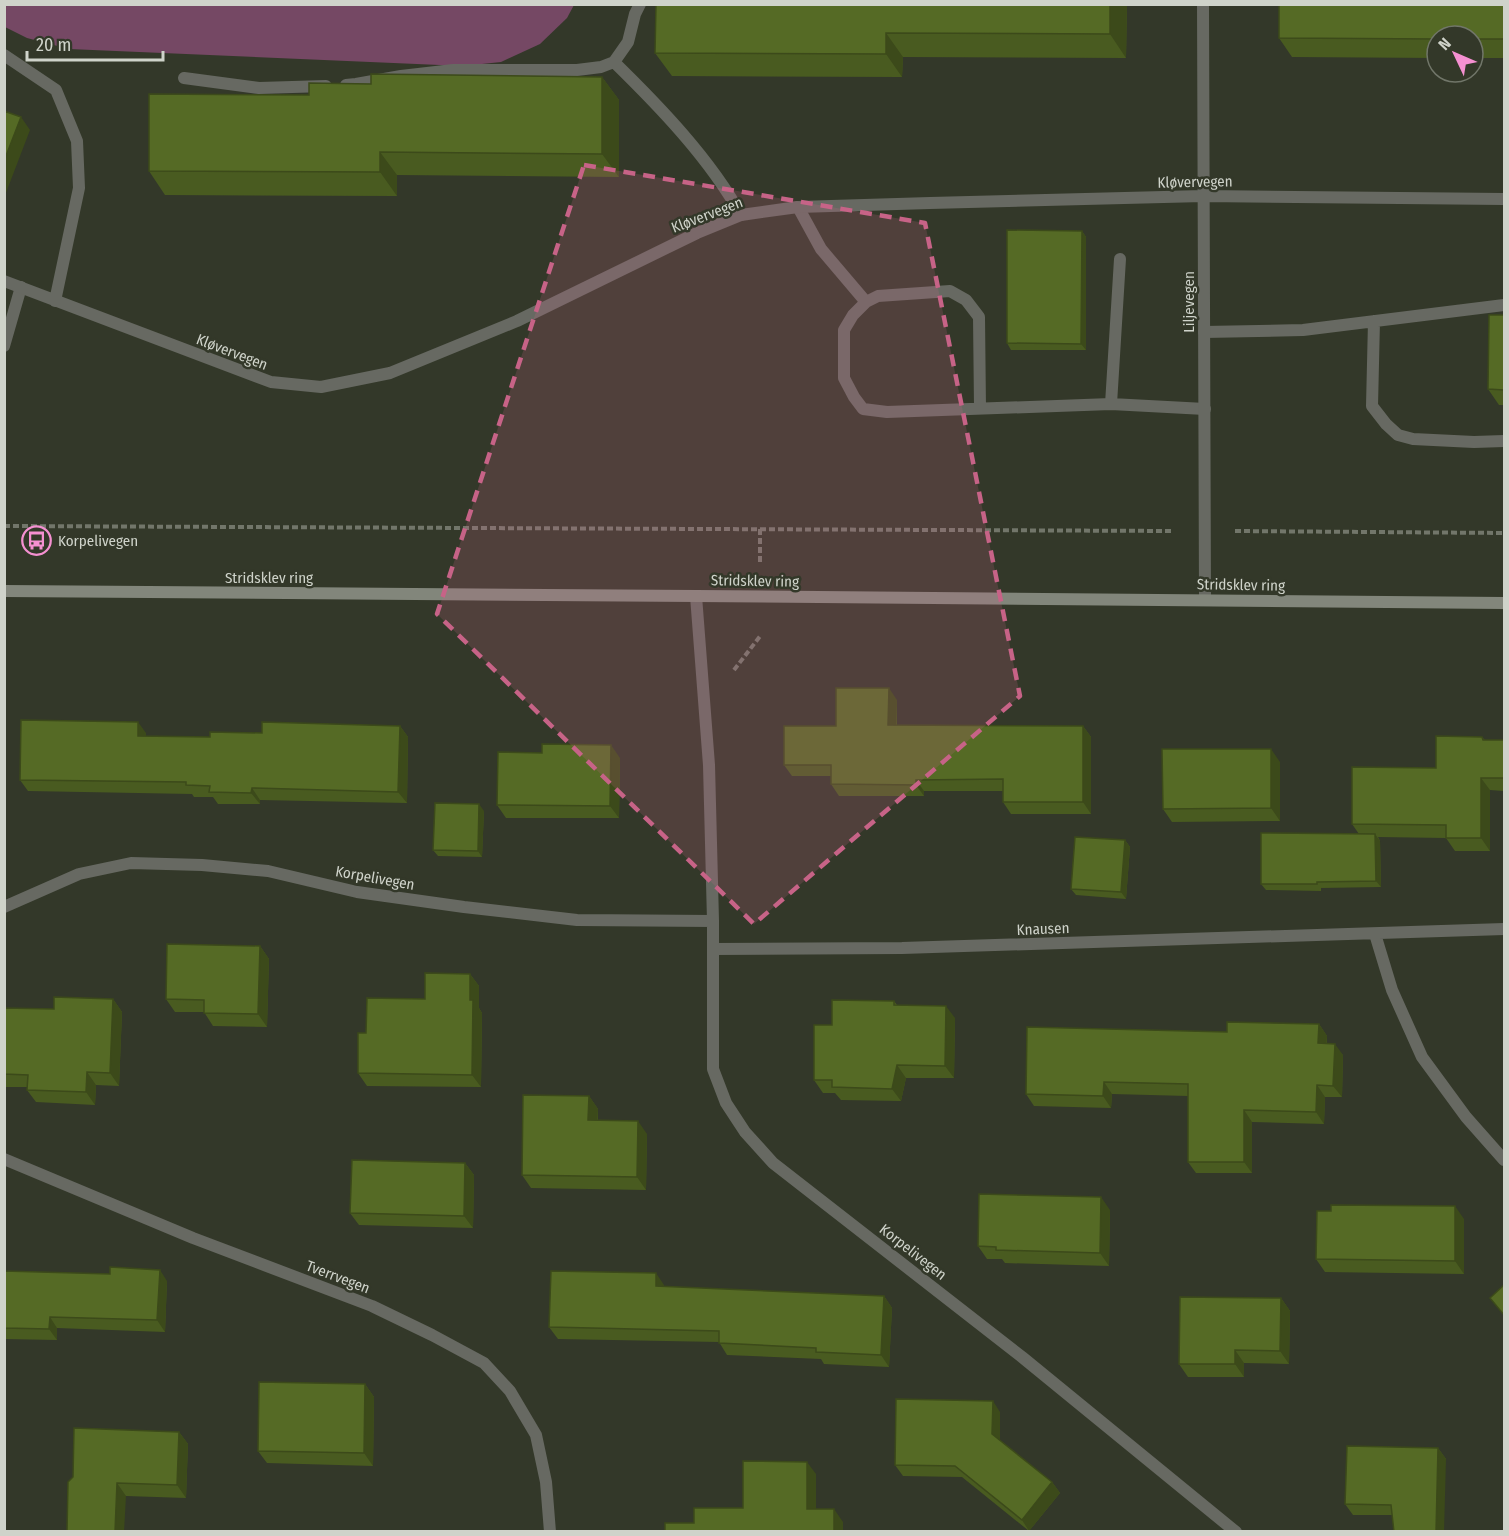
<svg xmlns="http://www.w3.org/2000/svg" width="1509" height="1536" viewBox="0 0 1509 1536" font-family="'Fira Sans Condensed',sans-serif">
  <rect width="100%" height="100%" fill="#333829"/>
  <!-- green -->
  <path fill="#754864" d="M4 5H574L567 18 540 44 501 62 463 66 69 49 27 38 5 27Z"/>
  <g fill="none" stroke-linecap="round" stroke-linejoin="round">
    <!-- path -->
    <path stroke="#72766a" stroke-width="4" stroke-dasharray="6 3" stroke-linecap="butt" d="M4 526 1174 531
      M760 529V563
      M1235 531 1504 533
      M734 670 761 635"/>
    <!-- lane -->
    <path stroke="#676962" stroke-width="12" d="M614 62C660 107 710 159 741 215
      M184 78 259 88 326 86
      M346 85 356 84 401 76 453 70H577L601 67 614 62 628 42 635 14 640 4
      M798 207 821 249 866 302
      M1374 321 1372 406 1386 424 1398 435 1413 439 1474 442 1504 441
      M1204 332 1303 330 1504 305
      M4 346 21 287
      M1111 404 1120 259
      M980 408 979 317 966 300 950 291 878 296 866 302 853 315 844 330V378L854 397 863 409 887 412 1111 404 1205 409"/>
    <!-- street -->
    <path stroke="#676962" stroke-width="12" d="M1203 4 1205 600
      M4 55 56 90 77 141 79 188 55 301
      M4 281 271 382 321 387 390 373 517 321 697 233 741 215 798 207 930 203 1203 196 1504 199
      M696 596 709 765 713 921V1069L726 1103 745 1132 773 1163 1022 1357 1236 1532
      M4 907 79 874 131 863 202 865 268 871 357 892 464 907 577 920 713 921
      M1375 934 1392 990 1422 1057 1466 1117 1504 1160
      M713 949 902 948 1504 929
      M4 1159 193 1238 372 1306 432 1335 484 1363 510 1391 536 1435 546 1482 550 1532"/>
    <!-- secondary -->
    <path stroke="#82867b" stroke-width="12" d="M4 591 696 596 1504 603"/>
  </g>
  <!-- wall -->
  <path fill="#495b20" d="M656 4H1127L1126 58 903 57 902 77 672 76 655 53Z
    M1504 4V58H1473V36H1437V58L1292 57 1279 38Z
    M602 77 619 100V177L397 175V196L165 195 149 171 309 95 371 84Z
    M1082 231 1086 237V350H1011L1007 343Z
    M1504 315V405H1499L1488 389Z
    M897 700V725L1083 726 1091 737V814H1011L1003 802V791H924V796H839L831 784V776H792L784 765 836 726Z
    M400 726 408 737 407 803 260 800V804H218L213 797H194L192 794 28 791 20 780 146 733V736L210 737 262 733Z
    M1482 737 1485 740H1504V791L1490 790V851H1455L1446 838 1378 837 1380 841 1381 887 1321 888V891L1266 890 1261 884 1359 834 1352 824Z
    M542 753 620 758 619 818H506L497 805Z
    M1280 762V821L1172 822 1163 809Z
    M484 811 482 857 438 856 433 850Z
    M1125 840 1130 847 1126 899 1076 895 1071 889Z
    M260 946 269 959 267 1027 213 1026 204 1012H175L166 999Z
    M470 974 479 986V1008L482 1013 481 1087 367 1086 358 1073 366 1033Z
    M113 999 122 1012 119 1086 96 1085 95 1105 36 1102 27 1090V1087H4V1008L54 1009Z
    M894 1001 897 1005 955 1018 954 1078H906L901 1101 841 1100 835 1093H823L814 1080 832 1025Z
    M1319 1024 1327 1036V1043L1343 1055 1342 1097H1325L1324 1124 1252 1122V1173H1196L1188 1162V1096L1112 1094 1111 1108 1034 1106 1026 1094 1227 1032Z
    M589 1096 598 1109V1121L647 1134 646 1190 531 1188 522 1175Z
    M465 1163 474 1175 473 1228 359 1225 350 1213Z
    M1110 1210 1109 1266 1005 1263 1002 1259H987L978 1246Z
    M1464 1219V1274L1325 1272 1316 1259Z
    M4 1271 167 1281 165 1332 57 1328V1340L4 1339Z
    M664 1285V1287L884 1296 892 1308 889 1367 824 1364 821 1359 727 1355 719 1342 558 1339 549 1327Z
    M1281 1298 1290 1311 1289 1364 1244 1363V1377H1188L1179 1364Z
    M365 1384 374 1397 373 1466 267 1463 258 1451Z
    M1000 1412V1440L1052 1482 1060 1493 1029 1531 962 1477 903 1476 895 1465Z
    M179 1432 188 1444 186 1498 126 1496 68 1482Z
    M1438 1448 1446 1459 1392 1515H1353L1345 1504Z"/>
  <!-- shaded-wall -->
  <path fill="#3c4a1a" d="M1110 4H1127L1126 58 1110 34Z
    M886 33 903 57 902 77 886 54Z
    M602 77 619 100V177L602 154Z
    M21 117 30 130 4 198V161Z
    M380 152 397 175V196L380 172Z
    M1082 231 1086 237V350L1081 344Z
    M889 688 897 700 896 737 888 725Z
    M138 722 146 733V747L138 736Z
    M400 726 408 737 407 803 398 792Z
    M1083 726 1091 737V814L1083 802Z
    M611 745 620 758 619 818 610 806Z
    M1271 749 1280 762V821L1271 808Z
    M1481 778 1490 790V851L1481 838Z
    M916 780 924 791V796L916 785Z
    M252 788 260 800V804L251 793Z
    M479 804 484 811 482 857 478 851Z
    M1375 834 1380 841 1381 887 1376 881Z
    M1125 840 1130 847 1126 899 1121 892Z
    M260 946 269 959 267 1027 258 1014Z
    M470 974 479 986V1008L482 1013 481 1087 472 1075 470 1000Z
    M113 999 122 1012 119 1086 110 1073Z
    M946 1006 955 1018 954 1078 945 1066Z
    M1319 1024 1327 1036 1326 1055 1318 1043Z
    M1335 1044 1343 1055 1342 1097 1333 1086Z
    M897 1065 906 1078 901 1101 892 1089Z
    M87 1072 96 1085 95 1105 86 1092Z
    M1104 1082 1112 1094 1111 1108 1103 1096Z
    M1317 1085 1325 1097 1324 1124 1316 1112Z
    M589 1096 598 1109 597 1133 588 1120Z
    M1244 1110 1252 1122V1173L1244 1162Z
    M638 1121 647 1134 646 1190 637 1177Z
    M465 1163 474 1175 473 1228 464 1216Z
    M1101 1197 1110 1210 1109 1266 1100 1253Z
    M1455 1206 1464 1219V1274L1455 1261Z
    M160 1270 167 1281 165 1332 157 1320Z
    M656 1273 664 1285V1298L656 1286Z
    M884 1296 892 1308 889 1367 881 1355Z
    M1281 1298 1290 1311 1289 1364 1280 1351Z
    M50 1317 57 1328V1340L49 1329Z
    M1235 1350 1244 1363V1377L1235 1364Z
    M365 1384 374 1397 373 1466 364 1453Z
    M993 1401 1000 1412V1445L992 1434Z
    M179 1432 188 1444 186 1498 177 1485Z
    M1438 1448 1446 1459 1444 1532H1436Z
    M807 1462 816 1474V1521L807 1509Z
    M1052 1482 1060 1493 1029 1531 1022 1520Z
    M117 1483 126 1496 124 1532H115Z
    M834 1509 843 1522V1532H834Z"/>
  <!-- building -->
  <path fill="#556a25" stroke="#3c4a1a" stroke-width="1.5" d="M656 4H1110V34L886 33V54L655 53Z
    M1279 4H1504V39H1473V36H1437V39L1279 38Z
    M371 74 602 77V154L380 152V172L149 171V94L309 95V83L371 84Z
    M4 111 21 117 4 161Z
    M1007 230 1082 231 1081 344 1007 343Z
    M1489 315H1504V390L1488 389Z
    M836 688H889L888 725 1083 726V802H1003V779L916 780V785L831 784V765H784V726H836Z
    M21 720 138 722V736L210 737V732L262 733V722L400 726 398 792 252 788 251 793 209 792 210 786 186 785V782L20 780Z
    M1436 736 1482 737 1483 740H1504V778H1481V838H1446V825L1352 824V767L1436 768Z
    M542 744 611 745 610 806 497 805 498 752 542 753Z
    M1162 749H1271V808L1163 809Z
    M435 803 479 804 478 851 433 850Z
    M1261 833 1375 834 1376 881 1317 882V884H1261Z
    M1075 837 1125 840 1121 892 1071 889Z
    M167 944 260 946 258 1014 204 1013V1000L166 999Z
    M425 973 470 974V1000H473L472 1075 358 1073V1033H366L367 998 425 999Z
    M54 997 113 999 110 1073 87 1072 86 1092 27 1090 28 1075 4 1074V1008L54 1009Z
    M832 1000 894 1001V1005L946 1006 945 1066 897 1065 892 1089 832 1087V1080H814V1025H832Z
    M1227 1022 1319 1024 1318 1043 1335 1044 1333 1086 1317 1085 1316 1112 1244 1110V1162H1188V1084L1104 1082 1103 1096 1026 1094 1027 1027 1227 1032Z
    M523 1095 589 1096 588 1120 638 1121 637 1177 522 1175Z
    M352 1160 465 1163 464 1216 350 1213Z
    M979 1194 1101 1197 1100 1253 996 1250V1247L978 1246Z
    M1331 1205 1455 1206V1261L1316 1259 1317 1211H1331Z
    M110 1267 160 1270 157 1320 50 1317 49 1329 4 1328V1271L110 1274Z
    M551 1271 656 1273V1286L884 1296 881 1355 816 1352V1348L719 1343V1331L549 1327Z
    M1504 1285V1315L1490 1298Z
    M1180 1297 1281 1298 1280 1351 1235 1350V1364H1179Z
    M259 1382 365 1384 364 1453 258 1451Z
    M896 1399 993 1401 992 1434 1052 1482 1022 1520 955 1466 895 1465Z
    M74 1428 179 1432 177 1485 117 1483 115 1532H67L68 1482 73 1477Z
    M1347 1446 1438 1448 1436 1532H1394L1391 1505 1345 1504Z
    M743 1461 807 1462V1509H834V1532H665V1523H694V1508H743Z"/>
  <!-- marked area -->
  <path fill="#c76387" fill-opacity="0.2" stroke="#c76387" stroke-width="4.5" stroke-dasharray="12 8" stroke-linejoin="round" d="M584 165 925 223 1020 696 754 924 437 614Z"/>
  <!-- icons -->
  <defs>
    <symbol id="bus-ring" viewBox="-11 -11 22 22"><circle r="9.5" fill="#333829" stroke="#f590d1" stroke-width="1.5"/><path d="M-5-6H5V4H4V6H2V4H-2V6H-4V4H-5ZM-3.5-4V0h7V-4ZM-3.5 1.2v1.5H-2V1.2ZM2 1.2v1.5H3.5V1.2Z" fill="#f590d1"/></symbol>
  </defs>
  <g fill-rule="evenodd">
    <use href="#bus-ring" x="20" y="524" width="33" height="33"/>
  </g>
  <g text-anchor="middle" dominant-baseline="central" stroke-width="5" stroke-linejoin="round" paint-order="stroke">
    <!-- street labels -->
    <g font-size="15" fill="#cfd3ca" stroke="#333829">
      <text transform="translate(1195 182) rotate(-1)">Kløvervegen</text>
      <text transform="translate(707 215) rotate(-21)">Kløvervegen</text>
      <text transform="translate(1189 302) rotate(-90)">Liljevegen</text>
      <text transform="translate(232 352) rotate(21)">Kløvervegen</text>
      <text x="269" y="578">Stridsklev ring</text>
      <text transform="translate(755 581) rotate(1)">Stridsklev ring</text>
      <text transform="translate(1241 585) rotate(1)">Stridsklev ring</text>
      <text transform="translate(375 878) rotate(10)">Korpelivegen</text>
      <text transform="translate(1043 929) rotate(-2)">Knausen</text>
      <text transform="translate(913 1252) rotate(38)">Korpelivegen</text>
      <text transform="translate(338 1277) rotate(21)">Tverrvegen</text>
    </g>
    <!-- poi labels -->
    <g font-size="15" fill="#cfd3ca" stroke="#333829" text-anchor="start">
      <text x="58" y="541">Korpelivegen</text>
    </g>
  </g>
  <!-- border -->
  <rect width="1509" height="1536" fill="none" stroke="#cfd3ca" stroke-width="12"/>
  <!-- north arrow -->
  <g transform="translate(1455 54) rotate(314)"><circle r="28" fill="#333829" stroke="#717669" stroke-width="1.5"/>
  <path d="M0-4.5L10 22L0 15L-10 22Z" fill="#f590d1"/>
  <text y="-9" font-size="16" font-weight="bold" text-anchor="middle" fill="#cfd3ca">N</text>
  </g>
  <!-- scale -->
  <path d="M27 51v9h136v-9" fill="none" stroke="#cfd3ca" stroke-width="3"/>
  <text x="36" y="51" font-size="18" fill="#cfd3ca" stroke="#333829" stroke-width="4.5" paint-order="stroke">20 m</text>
</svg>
